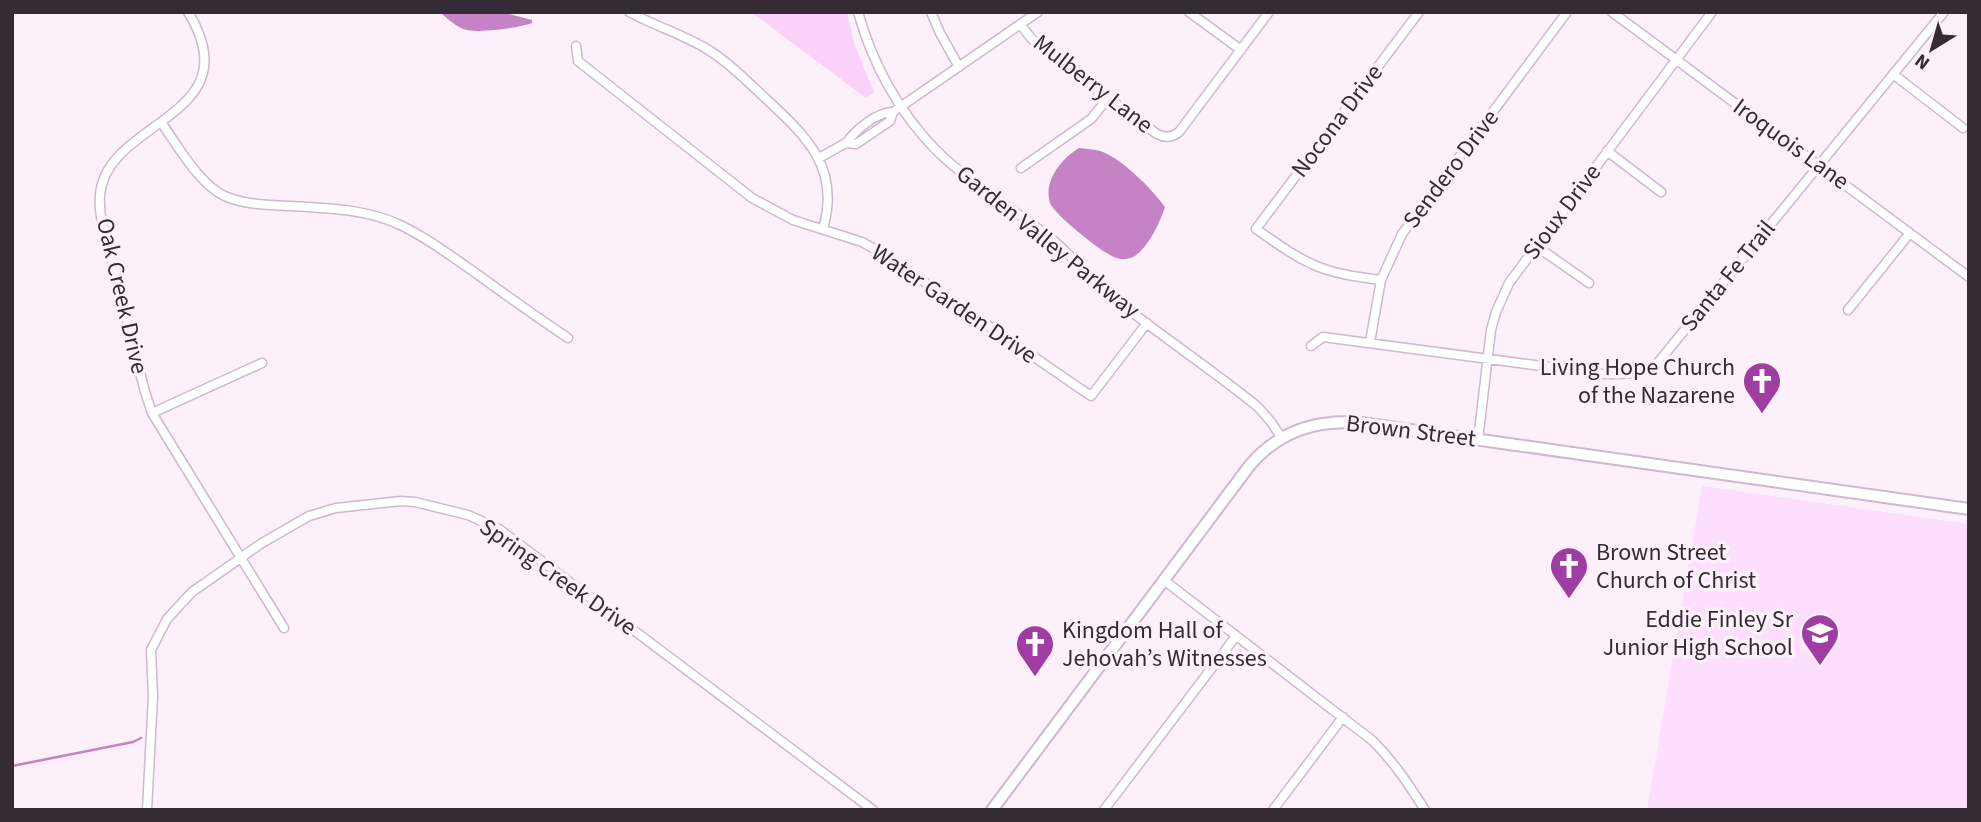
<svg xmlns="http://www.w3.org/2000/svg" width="1981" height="822" viewBox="0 0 1981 822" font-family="'Source Sans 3',sans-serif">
  <rect width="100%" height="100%" fill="#fcf1fb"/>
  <!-- built -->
  <path fill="#fedefe" d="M1702 486 1969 524V810H1647Z"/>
  <!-- green -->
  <path fill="#fad2f9" d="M751 12H847L854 43 874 92 866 98Z"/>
  <!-- water -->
  <path fill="#c582c5" d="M439 12H501L532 20V23C518 28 477 34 463 29 455 26 446 17 439 12Z
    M1079 148C1084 149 1091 149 1096 150 1118 154 1152 189 1165 207 1160 222 1148 249 1133 257 1126 260 1119 260 1112 256 1099 250 1055 215 1050 203 1043 181 1062 158 1079 148Z"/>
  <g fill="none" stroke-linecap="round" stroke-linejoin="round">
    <!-- stream -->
    <path stroke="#c582c5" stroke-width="2.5" d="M12 766 133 742 141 738"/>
    <defs>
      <path id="minor" d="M188 12C253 118 106 119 100 195 98 217 107 242 113 263 123 306 134 349 145 392L152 413 284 628
        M629 12C655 26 682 34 707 49 728 62 746 80 764 97 806 136 841 167 823 229
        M858 12C872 63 899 112 935 149 970 184 1014 209 1053 240 1073 257 1089 278 1110 295 1158 334 1210 368 1258 407L1271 422 1281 437
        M931 12 940 33 959 67
        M1189 12 1241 50
        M1612 12 1969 277
        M1021 25 1030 37 1047 53 1157 134C1165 138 1172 138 1179 132L1269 12
        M576 46 578 61 752 198 793 220 862 242 885 255 1091 396 1147 323
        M1893 74 1963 128
        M893 112 890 121 856 144 846 143C856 130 876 112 893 112L1038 12
        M161 122C177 145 201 187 227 197 247 205 270 205 291 206 327 208 367 209 400 225 428 238 452 257 477 274 507 296 537 317 568 338
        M1607 151 1661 192
        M819 158 846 143
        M1021 168 1091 119 1108 98
        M1536 246 1589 283
        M1381 280C1358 277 1333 274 1312 264 1291 255 1274 241 1256 229L1419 12
        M1848 310 1910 233
        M1370 342 1381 280 1402 234 1567 12
        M1311 346 1323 337 1602 374C1622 374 1638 375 1656 365L1944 12
        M152 413 262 363
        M1478 440 1491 330 1496 312 1509 283 1712 12
        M1165 581 1373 741C1394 762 1409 785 1425 810
        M147 810 153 696 151 650 167 619 192 592 262 543 309 516 336 508 401 501 415 502 468 515 499 529 873 810
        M1104 810 1236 636
        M1273 810 1343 717"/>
      <path id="major" d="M992 810 1250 465C1279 431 1317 419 1361 423L1969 509"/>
    </defs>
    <!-- minor casing -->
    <use href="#minor" stroke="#d1b7d0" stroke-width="11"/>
    <!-- major casing -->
    <use href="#major" stroke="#d1b7d0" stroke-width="14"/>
    <!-- minor -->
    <use href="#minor" stroke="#fff" stroke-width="8"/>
    <!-- major -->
    <use href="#major" stroke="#fff" stroke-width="10"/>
  </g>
  <!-- icons -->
  <defs>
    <symbol id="church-pin" viewBox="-11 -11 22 30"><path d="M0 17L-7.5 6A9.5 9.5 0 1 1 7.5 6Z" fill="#a03da2" stroke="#fcf1fb"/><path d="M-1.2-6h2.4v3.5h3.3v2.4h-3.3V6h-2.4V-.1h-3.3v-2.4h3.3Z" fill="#fff"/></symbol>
    <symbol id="school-pin" viewBox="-11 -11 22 30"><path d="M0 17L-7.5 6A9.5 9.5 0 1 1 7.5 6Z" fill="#a03da2" stroke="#fcf1fb"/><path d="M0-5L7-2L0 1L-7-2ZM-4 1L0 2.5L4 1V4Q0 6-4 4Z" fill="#fff"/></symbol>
  </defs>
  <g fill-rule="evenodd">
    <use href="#church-pin" x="1740" y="359" width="44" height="60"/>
    <use href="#church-pin" x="1547" y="544" width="44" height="60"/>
    <use href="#school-pin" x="1798" y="611" width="44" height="60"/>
    <use href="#church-pin" x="1013" y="622" width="44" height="60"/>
  </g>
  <g text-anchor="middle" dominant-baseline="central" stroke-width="7" stroke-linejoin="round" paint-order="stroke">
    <!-- street labels -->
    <g font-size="24" fill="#352b35" stroke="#fcf1fb">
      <text transform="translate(1093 84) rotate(38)">Mulberry Lane</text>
      <text transform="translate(1337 121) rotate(-53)">Nocona Drive</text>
      <text transform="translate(1791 144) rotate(36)">Iroquois Lane</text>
      <text transform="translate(1451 169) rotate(-53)">Sendero Drive</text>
      <text transform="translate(1562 212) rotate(-53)">Sioux Drive</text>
      <text transform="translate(1048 242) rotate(39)">Garden Valley Parkway</text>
      <text transform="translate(1728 276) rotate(-51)">Santa Fe Trail</text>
      <text transform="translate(122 296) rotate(77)">Oak Creek Drive</text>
      <text transform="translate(954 304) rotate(34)">Water Garden Drive</text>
      <text transform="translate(1411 431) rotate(7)">Brown Street</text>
      <text transform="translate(558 577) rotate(35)">Spring Creek Drive</text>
    </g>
    <!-- poi labels -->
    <g font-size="24" fill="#352b35" stroke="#fcf1fb" text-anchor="end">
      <text x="1735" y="367">Living Hope Church<tspan x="1735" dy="28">of the Nazarene</tspan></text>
      <text x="1596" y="552" text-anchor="start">Brown Street<tspan x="1596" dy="28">Church of Christ</tspan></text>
      <text x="1793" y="619">Eddie Finley Sr<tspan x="1793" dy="28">Junior High School</tspan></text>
      <text x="1062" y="630" text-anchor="start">Kingdom Hall of<tspan x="1062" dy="28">Jehovah’s Witnesses</tspan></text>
    </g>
  </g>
  <!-- border -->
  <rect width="1981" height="822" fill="none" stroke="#352b35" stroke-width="28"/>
  <!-- north arrow -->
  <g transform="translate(1932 49) rotate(217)" stroke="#fcf1fb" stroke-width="5" paint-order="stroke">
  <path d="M0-5L12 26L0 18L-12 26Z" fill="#352b35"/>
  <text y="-10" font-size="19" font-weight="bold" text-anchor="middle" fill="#352b35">N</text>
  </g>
</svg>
